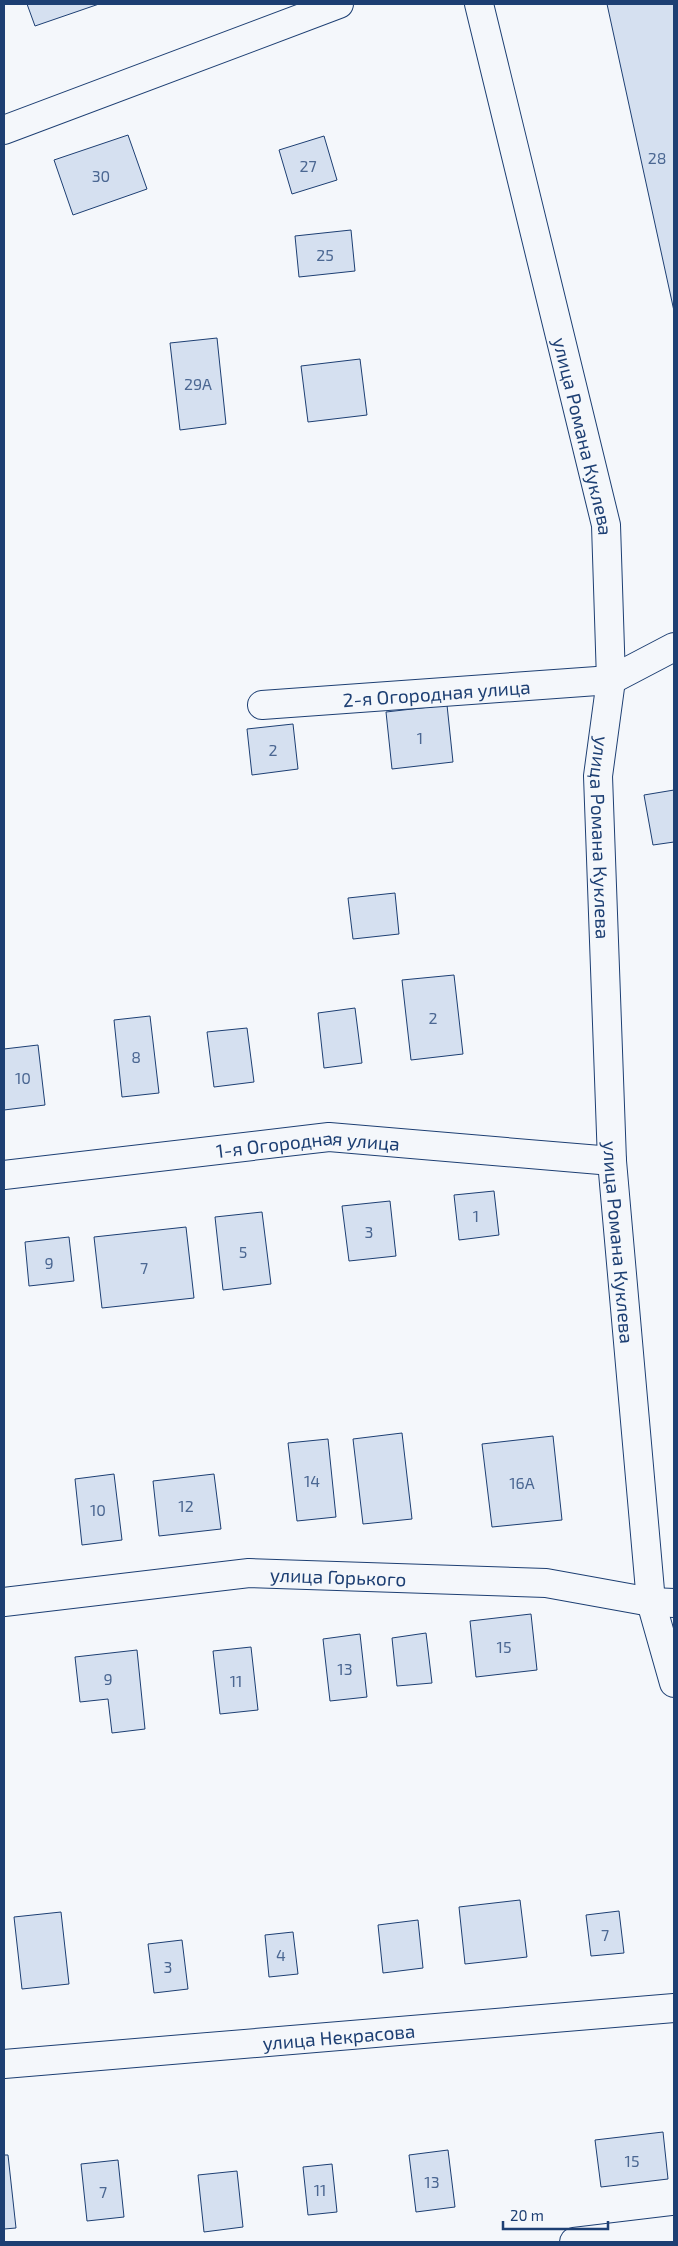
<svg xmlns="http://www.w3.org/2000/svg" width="678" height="2246" viewBox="0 0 678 2246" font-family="'Exo 2',sans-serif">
  <rect width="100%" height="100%" fill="#f4f7fb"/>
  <!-- building -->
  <path fill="#d5e0f0" stroke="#1d3f73" d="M27 4H99L35 26Z
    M607 4H674V311Z
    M128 135 147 189 73 215 54 160Z
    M324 136 337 180 292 194 279 150Z
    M351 230 355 271 299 277 295 236Z
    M217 338 226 424 180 430 170 343Z
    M360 359 367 415 308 422 301 366Z
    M447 705 453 762 392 769 386 712Z
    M293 724 298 769 252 775 247 729Z
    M674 790V842L653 845 644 795Z
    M395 893 399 934 353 939 348 898Z
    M454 975 463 1054 411 1060 402 980Z
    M355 1008 362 1063 324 1068 318 1013Z
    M150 1016 159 1093 122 1097 114 1020Z
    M247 1028 254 1082 214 1087 207 1032Z
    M38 1045 45 1105 4 1110V1049Z
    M494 1191 499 1235 459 1240 454 1195Z
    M390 1201 396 1256 349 1261 342 1206Z
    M262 1212 271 1284 223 1290 215 1217Z
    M186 1227 194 1298 102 1308 94 1237Z
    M69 1237 74 1281 29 1286 25 1242Z
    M402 1433 412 1519 363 1524 353 1439Z
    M553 1436 562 1520 492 1527 482 1444Z
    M328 1439 336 1517 297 1521 288 1443Z
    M114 1474 122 1540 82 1545 75 1479Z
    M214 1474 221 1529 159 1536 153 1481Z
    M531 1614 537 1670 476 1677 470 1621Z
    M426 1633 432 1683 397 1686 392 1638Z
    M360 1634 367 1697 330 1701 323 1639Z
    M251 1647 258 1710 220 1714 213 1651Z
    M137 1650 145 1729 112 1733 108 1699 80 1702 75 1657Z
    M520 1900 527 1957 465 1964 459 1907Z
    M619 1911 624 1953 591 1956 586 1915Z
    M61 1912 69 1984 22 1989 14 1917Z
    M418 1920 423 1968 383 1973 378 1925Z
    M293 1932 298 1974 269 1977 265 1935Z
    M182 1940 188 1989 154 1993 148 1944Z
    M663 2132 668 2179 601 2187 595 2140Z
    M448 2150 455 2207 416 2212 409 2155Z
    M4 2155H8L16 2228 4 2229Z
    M118 2160 124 2217 87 2221 81 2164Z
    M332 2164 337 2212 308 2215 303 2167Z
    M237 2171 243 2227 204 2232 198 2175Z"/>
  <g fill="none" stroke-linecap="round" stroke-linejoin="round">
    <defs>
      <g id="street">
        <path d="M4 130 339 4"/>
        <path id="s1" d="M262 705 611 680 674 647"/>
        <path id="s2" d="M4 1175 329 1137 612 1161"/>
        <path id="s3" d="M4 1602 249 1573 546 1583 651 1602 674 1603"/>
        <path id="s4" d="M4 2064 674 2008"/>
        <path d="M574 2242 674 2230"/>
      </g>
      <g id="secondary">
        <path id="s5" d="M479 4 606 525 611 680 598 776 612 1161 651 1602 674 1683"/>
      </g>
    </defs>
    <!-- street casing -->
    <use href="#street" stroke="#1d3f73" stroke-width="30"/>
    <!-- secondary casing -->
    <use href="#secondary" stroke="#1d3f73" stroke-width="30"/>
    <!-- street -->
    <use href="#street" stroke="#f4f7fb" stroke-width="28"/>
    <!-- secondary -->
    <use href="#secondary" stroke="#f4f7fb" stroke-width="28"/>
  </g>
  <g text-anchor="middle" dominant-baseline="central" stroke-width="4" stroke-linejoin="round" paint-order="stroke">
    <!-- number labels -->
    <g font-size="16" fill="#4b6792">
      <text x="657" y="157">28</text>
      <text x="308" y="165">27</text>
      <text x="101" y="175">30</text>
      <text x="325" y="254">25</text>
      <text x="198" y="383">29А</text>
      <text x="420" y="737">1</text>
      <text x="273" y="749">2</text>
      <text x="433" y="1017">2</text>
      <text x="136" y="1056">8</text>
      <text x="23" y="1077">10</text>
      <text x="476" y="1215">1</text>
      <text x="369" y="1231">3</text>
      <text x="243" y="1251">5</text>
      <text x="49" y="1262">9</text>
      <text x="144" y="1267">7</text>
      <text x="312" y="1480">14</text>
      <text x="522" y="1482">16А</text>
      <text x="186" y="1505">12</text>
      <text x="98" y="1509">10</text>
      <text x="504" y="1646">15</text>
      <text x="345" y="1668">13</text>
      <text x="108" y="1678">9</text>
      <text x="236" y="1680">11</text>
      <text x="605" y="1934">7</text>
      <text x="281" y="1954">4</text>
      <text x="168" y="1966">3</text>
      <text x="632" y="2160">15</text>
      <text x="432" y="2181">13</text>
      <text x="320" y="2189">11</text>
      <text x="103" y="2191">7</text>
    </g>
    <!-- street labels -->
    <g font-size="19" fill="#1d3f73" stroke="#f4f7fb">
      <text stroke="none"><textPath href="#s5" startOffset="445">улица Романа Куклева</textPath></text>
      <text stroke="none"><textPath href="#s1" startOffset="175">2-я Огородная улица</textPath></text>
      <text stroke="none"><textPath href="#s5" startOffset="850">улица Романа Куклева</textPath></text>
      <text stroke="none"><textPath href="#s2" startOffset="306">1-я Огородная улица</textPath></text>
      <text stroke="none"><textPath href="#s5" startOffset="1255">улица Романа Куклева</textPath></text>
      <text stroke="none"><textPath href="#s3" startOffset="336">улица Горького</textPath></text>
      <text stroke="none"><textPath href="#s4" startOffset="336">улица Некрасова</textPath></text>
    </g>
  </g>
  <!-- border -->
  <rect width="678" height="2246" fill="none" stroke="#1d3f73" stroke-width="10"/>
  <!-- scale -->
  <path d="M503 2221v8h105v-8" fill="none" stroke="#1d3f73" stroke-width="2.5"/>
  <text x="510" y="2221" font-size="15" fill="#1d3f73" stroke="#f4f7fb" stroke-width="4" paint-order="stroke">20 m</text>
</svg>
